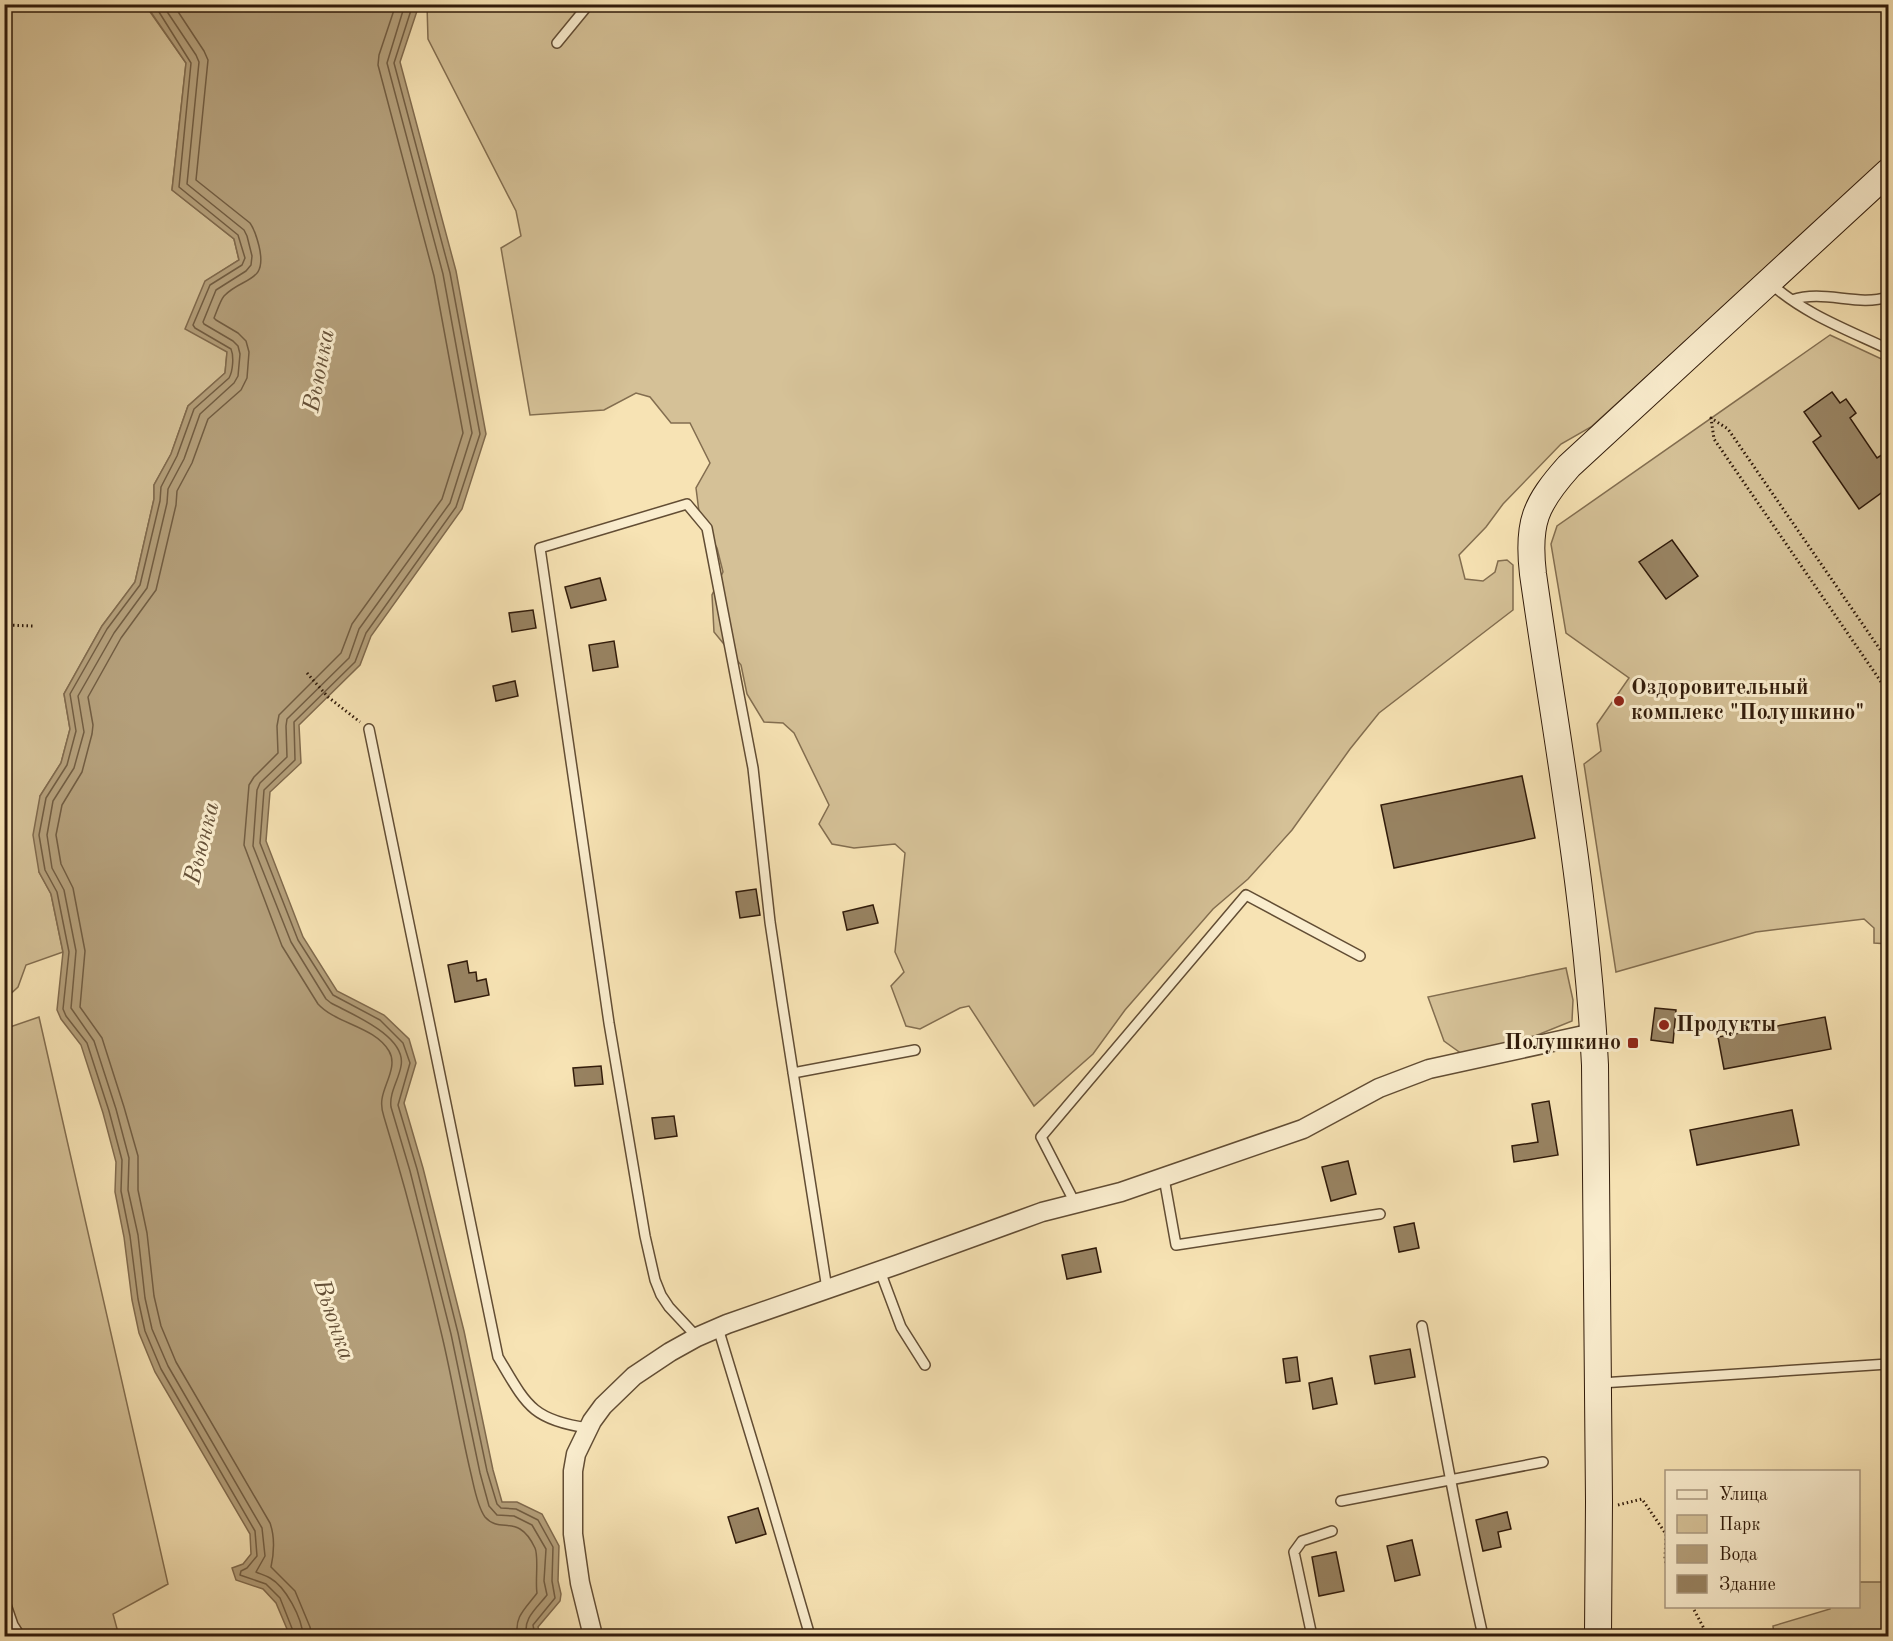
<svg xmlns="http://www.w3.org/2000/svg" width="1893" height="1641" viewBox="0 0 1893 1641" font-family="'Old Standard TT',serif">
  <rect width="100%" height="100%" fill="#f7e3b4"/>
  <filter id="stains"><feTurbulence type="fractalNoise" baseFrequency=".00333" numOctaves="4"/><feColorMatrix values="0 0 0 0 .2 0 0 0 0 .09 0 0 0 0 .02 0 0 0 .5 -.17"/></filter>
  <radialGradient id="worn" r=".72"><stop offset=".6" stop-color="#630" stop-opacity="0"/><stop offset="1" stop-color="#630" stop-opacity=".3"/></radialGradient>
  <!-- green -->
  <path fill="#d5c197" stroke="#836e50" stroke-width="1.5" d="M5 5H148V9L186 63 172 190 234 239 239 260 206 281 227 352 225 373 188 406 171 454 154 485V499L135 582 102 626 64 694 70 729 61 763 40 796 39 872 51 894 63 952 26 965 18 987 5 999Z
    M427 5H1888V157L1591 427 1561 444 1503 504 1486 527 1459 555 1465 579 1483 581 1495 572 1498 561 1507 560 1513 565V610L1379 713 1350 749 1292 830 1248 879 1213 909 1125 1010 1093 1054 1034 1106 969 1006 960 1008 920 1029 906 1026 891 986 904 972 895 952 905 853 895 844 854 848 832 844 819 824 829 805 794 733 783 723 764 722 747 694 741 665 714 632 712 595 723 572 717 548 700 520 696 488 710 463 690 423H671L650 397 636 393 604 410 530 415 501 248 521 236 516 211 428 39Z
    M1830 335 1888 362V944L1874 943V928L1864 919 1756 932 1616 972 1584 764 1601 751 1597 724 1629 678 1566 633 1551 544 1557 526Z
    M1566 968 1573 1000 1572 1021 1530 1038 1462 1054 1444 1041 1428 997Z
    M39 1017 168 1584 113 1614 119 1636H5L4 1029Z
    M1859 1582H1888V1636H1774L1773 1626 1830 1609V1607L1858 1606Z"/>
  <!-- water -->
  <path fill="#b49f7a" stroke="#806a4d" stroke-width="1.5" d="M148 5H419L400 62 456 271 486 434 462 509 371 636 360 665 299 725 301 763 270 792 266 841 303 937 337 991 384 1015 409 1039 416 1063 404 1103 423 1168 464 1331 493 1470 502 1502H517L542 1514 559 1546 558 1581 561 1594 560 1601 538 1627 541 1636H290L276 1603 263 1589 236 1580 232 1568 243 1564 251 1554 250 1534 155 1372 139 1333 132 1300 124 1237 115 1192 116 1162 103 1113 81 1045 61 1019 57 1010 63 952 51 894 39 872 33 835 40 796 61 763 70 729 64 694 102 626 135 582 154 499V485L171 454 188 406 225 373 227 352 185 329 205 281 239 260 234 239 172 190 186 63 148 8Z"/>
  <g fill="none" stroke-linecap="round" stroke-linejoin="round">
    <!-- shore -->
    <path stroke="#725d42" stroke-width="1.5" d="M154 4 191 63 179 187 238 235 245 258 242 265 210 285 193 325 195 328 231 349C234 356 233 371 229 378L194 409 177 456 161 487 160 501 140 585 107 629 70 694 76 731 67 765 46 798 39 835 45 870 57 892 69 952 63 1009 66 1016 87 1043 109 1111 122 1160 121 1191 130 1236 138 1299 145 1331 161 1369 255 1531 257 1556 247 1568 241 1571 240 1575 266 1584 280 1598 295 1636
      M162 4 196 55 199 62 187 184 244 230 247 236 252 256 251 265 246 271 216 290 203 322 204 324 233 341 238 346 240 354 238 376 234 383 200 414 184 459 168 489 167 503 147 588 114 633 78 696 84 732 74 768 53 801 47 835 52 868 64 890 76 951 71 1008 94 1041 116 1109 129 1158 128 1190 138 1235 145 1298 152 1329 168 1366 262 1528 265 1556 256 1572C260 1574 265 1575 270 1578 286 1587 302 1618 303 1636
      M173 4 204 51 208 60 196 180 250 223C255 230 257 238 259 246 268 284 243 276 224 296 220 301 217 311 214 318L216 320 238 333 246 341 249 352 247 378 241 390 208 419 192 463 177 491 176 505 156 590 121 638 88 697 93 725 92 734 82 772 62 805 56 835 61 864 73 888 85 951 80 1007 102 1038 124 1107 138 1156V1190L147 1233 154 1296 161 1326 176 1362 270 1523C275 1537 274 1553 271 1567L295 1591 310 1627 312 1636
      M396 4 379 55 378 65 434 276 463 433 442 499 352 624 341 653 279 715 277 726 278 753 254 777 249 785 244 845 282 946 318 1004C336 1024 374 1026 389 1051 398 1066 384 1084 382 1099 381 1105 382 1111 384 1117 406 1189 425 1263 442 1336 453 1382 460 1428 471 1474 474 1486 477 1506 485 1517 501 1535 518 1512 535 1548 539 1557 535 1581 537 1593 527 1607 513 1617 518 1636
      M405 4 387 63 443 274 472 433 450 503 359 629 349 658 287 719 286 726 287 757 260 783 257 790 253 846 291 942 326 999 331 1003C351 1014 407 1036 401 1066 399 1079 389 1093 391 1107L410 1171 451 1334 480 1473 489 1506 497 1515 514 1516 532 1525 546 1549 544 1581 547 1595C537 1608 522 1619 527 1636
      M413 4 394 63 450 273 480 434 456 507 366 633 355 662 294 722 295 760 264 790 260 843 298 940 333 995 380 1020 403 1043 410 1063 398 1105 417 1169 458 1333 487 1471 497 1504 501 1508 516 1509 538 1520 553 1547 552 1581 555 1598 533 1625 535 1636"/>
  </g>
  <!-- building -->
  <path fill="#988362" stroke="#311b0a" stroke-width="1.5" d="M1832 392 1840 403 1846 399 1856 413 1850 418 1877 458 1888 451V488L1859 509 1813 442 1821 436 1804 412Z
    M1672 540 1698 576 1666 599 1639 562Z
    M600 578 606 600 571 608 565 587Z
    M533 610 536 628 512 632 509 613Z
    M614 641 618 667 593 671 589 645Z
    M515 681 518 696 496 701 493 686Z
    M1522 776 1535 838 1394 868 1381 805Z
    M756 889 760 915 740 918 736 892Z
    M873 905 878 923 847 930 843 912Z
    M467 961 469 973 476 972 477 981 486 979 489 995 455 1002 448 965Z
    M1655 1008 1676 1010 1673 1043 1651 1040Z
    M1825 1017 1831 1049 1724 1069 1718 1037Z
    M601 1066 603 1084 575 1086 573 1068Z
    M1549 1101 1558 1155 1514 1162 1512 1146 1538 1142 1532 1104Z
    M1792 1110 1799 1145 1697 1165 1690 1130Z
    M674 1116 677 1136 655 1139 652 1118Z
    M1348 1161 1356 1194 1331 1201 1322 1167Z
    M1414 1223 1419 1248 1399 1252 1394 1227Z
    M1096 1248 1101 1272 1067 1279 1062 1255Z
    M1410 1349 1415 1377 1375 1384 1370 1356Z
    M1297 1357 1300 1381 1286 1383 1283 1359Z
    M1332 1378 1337 1404 1313 1409 1309 1383Z
    M758 1508 766 1534 736 1543 728 1517Z
    M1507 1512 1511 1529 1498 1532 1501 1547 1483 1551 1476 1520Z
    M1412 1540 1420 1575 1395 1581 1387 1546Z
    M1336 1552 1344 1591 1319 1596 1312 1557Z"/>
  <g fill="none" stroke-linecap="round" stroke-linejoin="round">
    <defs>
      <path id="service" d="M557 43 589 4
        M1770 283C1804 314 1848 330 1888 349
        M1792 300C1824 289 1857 307 1888 297
        M369 729 498 1357C526 1404 531 1420 588 1428
        M793 1073 915 1050
        M1164 1178 1176 1245 1380 1214
        M1075 1203 1041 1137 1246 895 1360 956
        M880 1271 901 1327 925 1365
        M1422 1326C1441 1430 1460 1534 1483 1636
        M718 1328 766 1486 810 1636
        M697 1337 669 1307 661 1295 655 1280 645 1236 609 1023 540 548 687 504 707 528 753 768 770 922 782 1002 827 1289
        M1601 1383 1888 1364
        M1341 1501 1543 1462
        M4 1599 13 1625 20 1636
        M1312 1636 1294 1552 1302 1541 1332 1531"/>
      <path id="minor" d="M593 1636 580 1583 573 1534V1471L576 1454 592 1421 603 1406 634 1376 670 1352 697 1337 727 1324 899 1264 1042 1212 1121 1192 1303 1129 1379 1088 1429 1069 1593 1033"/>
      <path id="secondary" d="M1598 1636 1599 1502 1595 1065C1587 900 1556 737 1533 574 1527 523 1535 504 1569 466L1888 172"/>
    </defs>
    <!-- service casing -->
    <use href="#service" stroke="#624d34" stroke-width="12"/>
    <!-- minor casing -->
    <use href="#minor" stroke="#624d34" stroke-width="21"/>
    <!-- secondary casing -->
    <use href="#secondary" stroke="#311b0a" stroke-width="28"/>
    <!-- path -->
    <path stroke="#311b0a" stroke-width="3" stroke-dasharray="1.5 3" stroke-linecap="butt" d="M4 625 33 626
      M1888 661 1728 429 1711 418 1714 439 1888 692
      M307 673 328 697 360 722
      M1618 1505 1642 1499 1666 1534 1665 1560 1666 1563
      M1692 1606 1708 1636"/>
    <!-- service -->
    <use href="#service" stroke="#faedce" stroke-width="9"/>
    <!-- minor -->
    <use href="#minor" stroke="#faedce" stroke-width="18"/>
    <!-- secondary -->
    <use href="#secondary" stroke="#faedce" stroke-width="26"/>
  </g>
  <!-- markers -->
  <g fill="#8f2418" stroke="#faedce" stroke-width="2">
    <circle cx="1619" cy="701" r="6"/>
    <circle cx="1664" cy="1025" r="6"/>
    <rect x="1627" y="1037" width="12" height="12" rx="3"/>
  </g>
  <g text-anchor="middle" dominant-baseline="central" stroke-width="6" stroke-linejoin="round" paint-order="stroke">
    <!-- poi labels -->
    <g font-size="22" font-weight="bold" fill="#311b0a" stroke="#faedce" text-anchor="start">
      <text x="1631" y="688">Оздоровительный<tspan x="1631" dy="25">комплекс "Полушкино"</tspan></text>
      <text x="1676" y="1025">Продукты</text>
      <text x="1621" y="1043" text-anchor="end">Полушкино</text>
    </g>
    <!-- water labels -->
    <g font-size="24" font-style="italic" fill="#655037" stroke="#faedce">
      <text transform="translate(320 371) rotate(-79)">Вьюнка</text>
      <text transform="translate(203 843) rotate(-76)">Вьюнка</text>
      <text transform="translate(333 1320) rotate(71)">Вьюнка</text>
    </g>
  </g>
  <!-- margin -->
  <rect width="1893" height="1641" fill="none" stroke="#f7e3b4" stroke-width="24"/>
  <rect x="6" y="6" width="1881" height="1629" fill="none" stroke="#311b0a" stroke-width="3"/>
  <rect x="12" y="12" width="1869" height="1617" fill="none" stroke="#311b0a" stroke-width="1.5"/>
  <!-- legend -->
  <rect x="1665" y="1470" width="195" height="138" fill="#faedce" stroke="#aa9980" stroke-width="1.5"/>
  <rect x="1677" y="1490" width="30" height="9" fill="#faedce" stroke="#aa9980" stroke-width="1.5"/>
  <text x="1719" y="1500" font-size="18" fill="#311b0a">Улица</text>
  <rect x="1677" y="1515" width="30" height="18" fill="#d5c197" stroke="#aa9980" stroke-width="1.5"/>
  <text x="1719" y="1530" font-size="18" fill="#311b0a">Парк</text>
  <rect x="1677" y="1545" width="30" height="18" fill="#b49f7a" stroke="#aa9980" stroke-width="1.5"/>
  <text x="1719" y="1560" font-size="18" fill="#311b0a">Вода</text>
  <rect x="1677" y="1575" width="30" height="18" fill="#988362" stroke="#aa9980" stroke-width="1.5"/>
  <text x="1719" y="1590" font-size="18" fill="#311b0a">Здание</text>
  <rect width="100%" height="100%" filter="url(#stains)"/>
  <rect width="100%" height="100%" fill="url(#worn)"/>
</svg>
